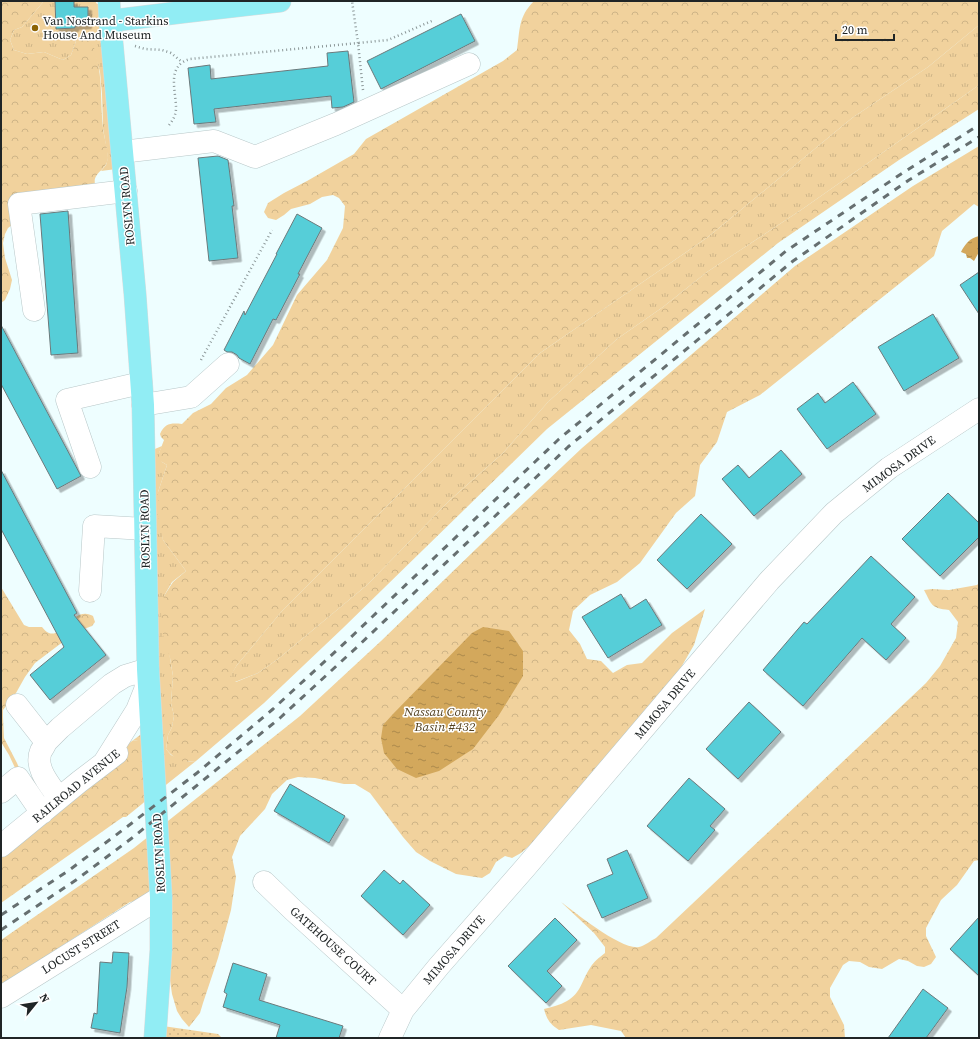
<svg xmlns="http://www.w3.org/2000/svg" width="980" height="1039" viewBox="0 0 980 1039" font-family="'Source Serif 4',serif">
  <defs>
    <pattern id="grass-tufts" width="24" height="20" patternUnits="userSpaceOnUse"><rect width="24" height="20" fill="#f1d29d"/><path d="M3 7l-1-3M5 7V3M7 7l1-3M15 17l-1-3M17 17v-4M19 17l1-3" fill="none" stroke="#ceb487"/></pattern>
    <pattern id="forest-crowns" width="20" height="18" patternUnits="userSpaceOnUse"><rect width="20" height="18" fill="#f1d29d"/><path d="M2 6a3 3 0 1 1 6 0M12 15a3 3 0 1 1 6 0" fill="none" stroke="#ceb487"/></pattern>
    <pattern id="park-dots" width="8" height="8" patternUnits="userSpaceOnUse"><rect width="8" height="8" fill="#f1d29d"/><path d="M2 2h.1M6 6h.1" fill="none" stroke="#ceb487" stroke-width="1.8" stroke-linecap="round"/></pattern>
    <pattern id="water-ripples" width="26" height="14" patternUnits="userSpaceOnUse"><rect width="26" height="14" fill="#d3a85c"/><path d="M2 4q2-2 4 0t4 0M15 11q2-2 4 0t4 0" fill="none" stroke="#ab894c"/></pattern>
    <filter id="shadow"><feDropShadow dx="3.5" dy="3.5" stdDeviation="0" flood-color="#0004"/></filter>
  </defs>
  <rect width="100%" height="100%" fill="#eefeff"/>
  <!-- grass -->
  <path fill="url(#grass-tufts)" d="M44 1H95L97 4 100 5 124 168 101 171 106 165 108 158 103 128 102 94 100 72 92 44 76 41 71 55 63 60 44 52 27 54 14 50 10 40 14 30 22 27Z
    M979 25V85L801 210 707 272 663 307 617 339 548 402 503 453 450 500 367 585 278 659 258 673 235 682H226L237 665 282 611 540 353 708 237 852 118 928 67Z
    M162 446 159 453 162 462 167 465 158 492 163 540 186 571 172 582 164 596 170 658 173 676 171 703 174 716 172 727 168 735 166 749 171 755 187 762 196 761 142 804 149 797 138 740 132 741 151 727 143 454Z"/>
  <!-- forest -->
  <path fill="url(#forest-crowns)" d="M1 1H44L22 27 14 30 10 40 14 50 27 54 44 52 63 60 71 55 76 41 82 37C86 38 90 40 92 43 94 46 95 51 96 55 103 79 100 104 103 128 104 138 108 149 108 158 107 171 90 173 96 187L39 205 8 228 5 234 3 243 5 258 12 280 10 289 5 300 1 303Z
    M534 1H979V25L928 67 852 118 708 237 540 353 282 611 237 665 227 682H236L258 673 278 659 367 585 450 500 503 453 548 402 617 339 663 307 707 272 801 210 979 85V109L899 160 778 243 547 429 343 628 264 703 196 761C193 761 189 762 186 762 178 761 171 755 166 749L168 735 172 727 174 716 171 703 173 676 170 658 163 635 161 613 164 596 173 582 186 571 163 540 158 516V492L167 465 162 462 159 459V453L164 440 161 437 160 434C165 423 171 423 182 424L193 413 211 404 226 388 247 375 273 345 297 295 327 260 343 228 345 206 339 198 333 195 322 197 310 204 291 209 284 215 276 220 268 218 264 212 268 203 284 193 307 181 354 154 366 139 503 61 517 50C520 30 518 17 534 1Z
    M979 146V207L974 204 942 231 934 256 760 395 727 412 717 442 700 465 695 496 676 513 640 563 617 582 590 595 573 611 569 630 580 644 587 659 601 661 613 673 627 665 642 663 672 633 705 609 694 645 651 719 539 837 521 853 512 858 505 856 496 862 490 873 482 878 456 874 430 861 416 852 403 837 370 793 355 784H344L315 778 298 777 287 780 272 794 265 809 240 836 232 857 236 877 231 910 218 958 203 1003 200 1013 189 1027 182 1019 177 1011 172 994 168 966 161 897 130 902 1 985V940L134 848 300 716 381 641 508 518 582 448 795 266 913 186Z
    M979 583V860L974 861 957 885 941 900 926 928V936L936 957 931 964 924 967 917 966 908 961 899 959 882 969 869 967 860 962 849 961 843 965 830 988V997L844 1025 845 1038H626L621 1031 591 1025 559 1030C550 1024 547 1020 544 1009 552 1007 560 1005 567 1001 581 993 582 980 590 968 594 961 599 958 605 953V947L594 933 561 902C576 913 621 950 639 947 644 946 652 940 656 938L926 683 940 666 956 638 958 622 949 610C931 608 932 605 924 590L932 589 949 590 977 585Z
    M1 587 24 625 29 627H42C44 629 46 632 49 633 61 638 73 611 87 614 89 614 91 615 93 616L95 622 92 626 76 632 35 663 25 677 16 693 3 710V717L4 738 17 763 26 784 16 770 9 755 1 742Z
    M138 740H142L149 797 142 804 126 817H123L1 903V846L79 782 132 741Z"/>
  <!-- park -->
  <path fill="url(#park-dots)" d="M156 1025 218 1034 222 1038H155Z"/>
  <!-- water -->
  <path fill="url(#water-ripples)" d="M979 236V252L974 261 970 258H967L966 254 961 252C965 244 970 238 979 236Z
    M483 627 509 631 523 651V676L499 715 473 749 439 771 416 778 397 769 384 753 381 738 383 725 393 714 472 633Z"/>
  <!-- building -->
  <path fill="#56ced8" stroke="#6c797b" filter="url(#shadow)" d="M55 1H74V7H88V25L75 26V28L56 29Z
    M461 14 475 41 381 89 367 61Z
    M348 51 354 102 343 107 332 108 331 96 214 109 216 122 194 124 188 68 210 65 211 79 328 66 327 53Z
    M218 156 228 160 234 206H232L238 258 209 261 198 158Z
    M68 211 78 353 51 355 40 214Z
    M297 214 322 228 298 274H300L276 320 273 319 250 364 239 358 237 355 232 352H227L224 350 244 311 245 315 277 254H276Z
    M979 272V314L960 285Z
    M933 314 959 358 904 391 878 347Z
    M1 325 81 476 57 489 1 384Z
    M853 382 876 414 827 449 797 409 818 393 825 403Z
    M781 450 802 474 754 516 722 479 738 465 749 478Z
    M1 470 77 613 74 615 106 655 50 700 30 675 64 647 1 529Z
    M948 493 979 523V537L940 576 902 539Z
    M701 514 732 544 687 589 657 560Z
    M871 556 915 597 891 624 906 638 886 660 862 638 803 706 763 670 804 622 807 624Z
    M621 594 630 609 646 599 662 625 608 658 582 617Z
    M749 702 781 732 738 779 706 749Z
    M689 778 725 809 710 826 715 830 688 861 647 826Z
    M290 784 345 816 329 843 274 811Z
    M627 850 648 898 602 918 587 885 613 874 607 859Z
    M384 870 400 884 403 880 430 905 403 935 361 896Z
    M979 917V976L950 949Z
    M555 918 577 940 547 971 562 986 546 1003 508 966Z
    M113 952 129 953 127 987 120 1033 91 1028 94 1013 97 1014 100 962 112 963Z
    M233 963 267 974 259 1000 343 1026 339 1038H276L280 1025 223 1007 227 994 224 992Z
    M923 989 948 1008 926 1038H888Z"/>
  <g fill="none" stroke-linecap="round" stroke-linejoin="round">
    <defs>
      <path id="minor" d="M122 152 214 141 255 157 336 124 469 64
        M34 310 19 204 126 191
        M143 405 191 397 228 364
        M90 467 67 400 141 383
        M90 591 94 526 145 529
        M17 705 46 742C45 745 43 748 41 751 34 768 50 785 59 798
        M46 742 60 728 112 684 125 676 148 669 145 690 137 710 105 761
        M1 792 18 778 42 813
        M1 846 79 782 117 753
        M264 882 292 909 403 1010
        M1 997 161 897
        M390 1038 403 1010 439 966 525 868 769 581 834 513 889 468 979 409"/>
      <path id="major" d="M109 1 110 21 135 294 143 405 148 669 161 897V950L155 1038
        M110 21 183 12 280 1"/>
    </defs>
    <!-- minor casing -->
    <use href="#minor" stroke="#b8c7c8" stroke-width="23"/>
    <!-- major casing -->
    <use href="#major" stroke="#dbdcdc" stroke-width="23"/>
    <!-- path -->
    <path stroke="#8c9798" stroke-width="2.5" stroke-dasharray="1 3" stroke-linecap="butt" d="M135 46 145 49 162 50 171 53 182 62
      M363 90 358 43 388 40 434 20
      M169 125C173 120 176 115 176 108 176 90 166 66 190 59L358 43 352 1
      M201 360 272 230"/>
    <!-- minor -->
    <use href="#minor" stroke="#fff" stroke-width="22"/>
    <!-- major -->
    <use href="#major" stroke="#91edf4" stroke-width="22"/>
    <!-- rail -->
    <path stroke="#666f70" stroke-width="3" stroke-dasharray="7 7" stroke-linecap="butt" d="M1 915 68 871 128 826 197 773 273 709 350 638 559 439 786 251 904 172 979 125
      M1 930 76 880 132 838 280 718 357 647 568 447 793 261 909 180 979 137"/>
  </g>
  <!-- markers -->
  <circle fill="#8c6406" stroke="#fff" stroke-width="1.5" cx="35" cy="28" r="4"/>
  <g text-anchor="middle" dominant-baseline="central" stroke-width="3" stroke-linejoin="round" paint-order="stroke">
    <!-- poi labels -->
    <g font-size="12" fill="#202526" stroke="#fff" text-anchor="start">
      <text x="43" y="21">Van Nostrand - Starkins<tspan x="43" dy="14">House And Museum</tspan></text>
    </g>
    <!-- street labels -->
    <g font-size="12" fill="#202526" stroke="#fff">
      <text transform="translate(127 206) rotate(-95)">ROSLYN ROAD</text>
      <text transform="translate(899 464) rotate(-36)">MIMOSA DRIVE</text>
      <text transform="translate(145 529) rotate(-91)">ROSLYN ROAD</text>
      <text transform="translate(665 704) rotate(-50)">MIMOSA DRIVE</text>
      <text transform="translate(76 786) rotate(-39)">RAILROAD AVENUE</text>
      <text transform="translate(159 853) rotate(-93)">ROSLYN ROAD</text>
      <text transform="translate(333 946) rotate(42)">GATEHOUSE COURT</text>
      <text transform="translate(81 947) rotate(-32)">LOCUST STREET</text>
      <text transform="translate(454 950) rotate(-49)">MIMOSA DRIVE</text>
    </g>
    <!-- water labels -->
    <g font-size="13" font-style="italic" fill="#534120" stroke="#fff">
      <text x="445" y="711">Nassau County<tspan x="445" dy="15">Basin #432</tspan></text>
    </g>
  </g>
  <!-- border -->
  <rect width="980" height="1039" fill="none" stroke="#202526" stroke-width="4"/>
  <!-- north arrow -->
  <g transform="translate(36 1003) rotate(60)" stroke="#ffffff" stroke-width="3" paint-order="stroke">
  <path d="M0-3L7 15L0 10L-7 15Z" fill="#202526"/>
  <text y="-6" font-size="11" font-weight="bold" text-anchor="middle" fill="#202526">N</text>
  </g>
  <!-- scale -->
  <path d="M836 34v6h58v-6" fill="none" stroke="#202526" stroke-width="2"/>
  <text x="842" y="34" font-size="12" fill="#202526" stroke="#ffffff" stroke-width="3" paint-order="stroke">20 m</text>
</svg>
